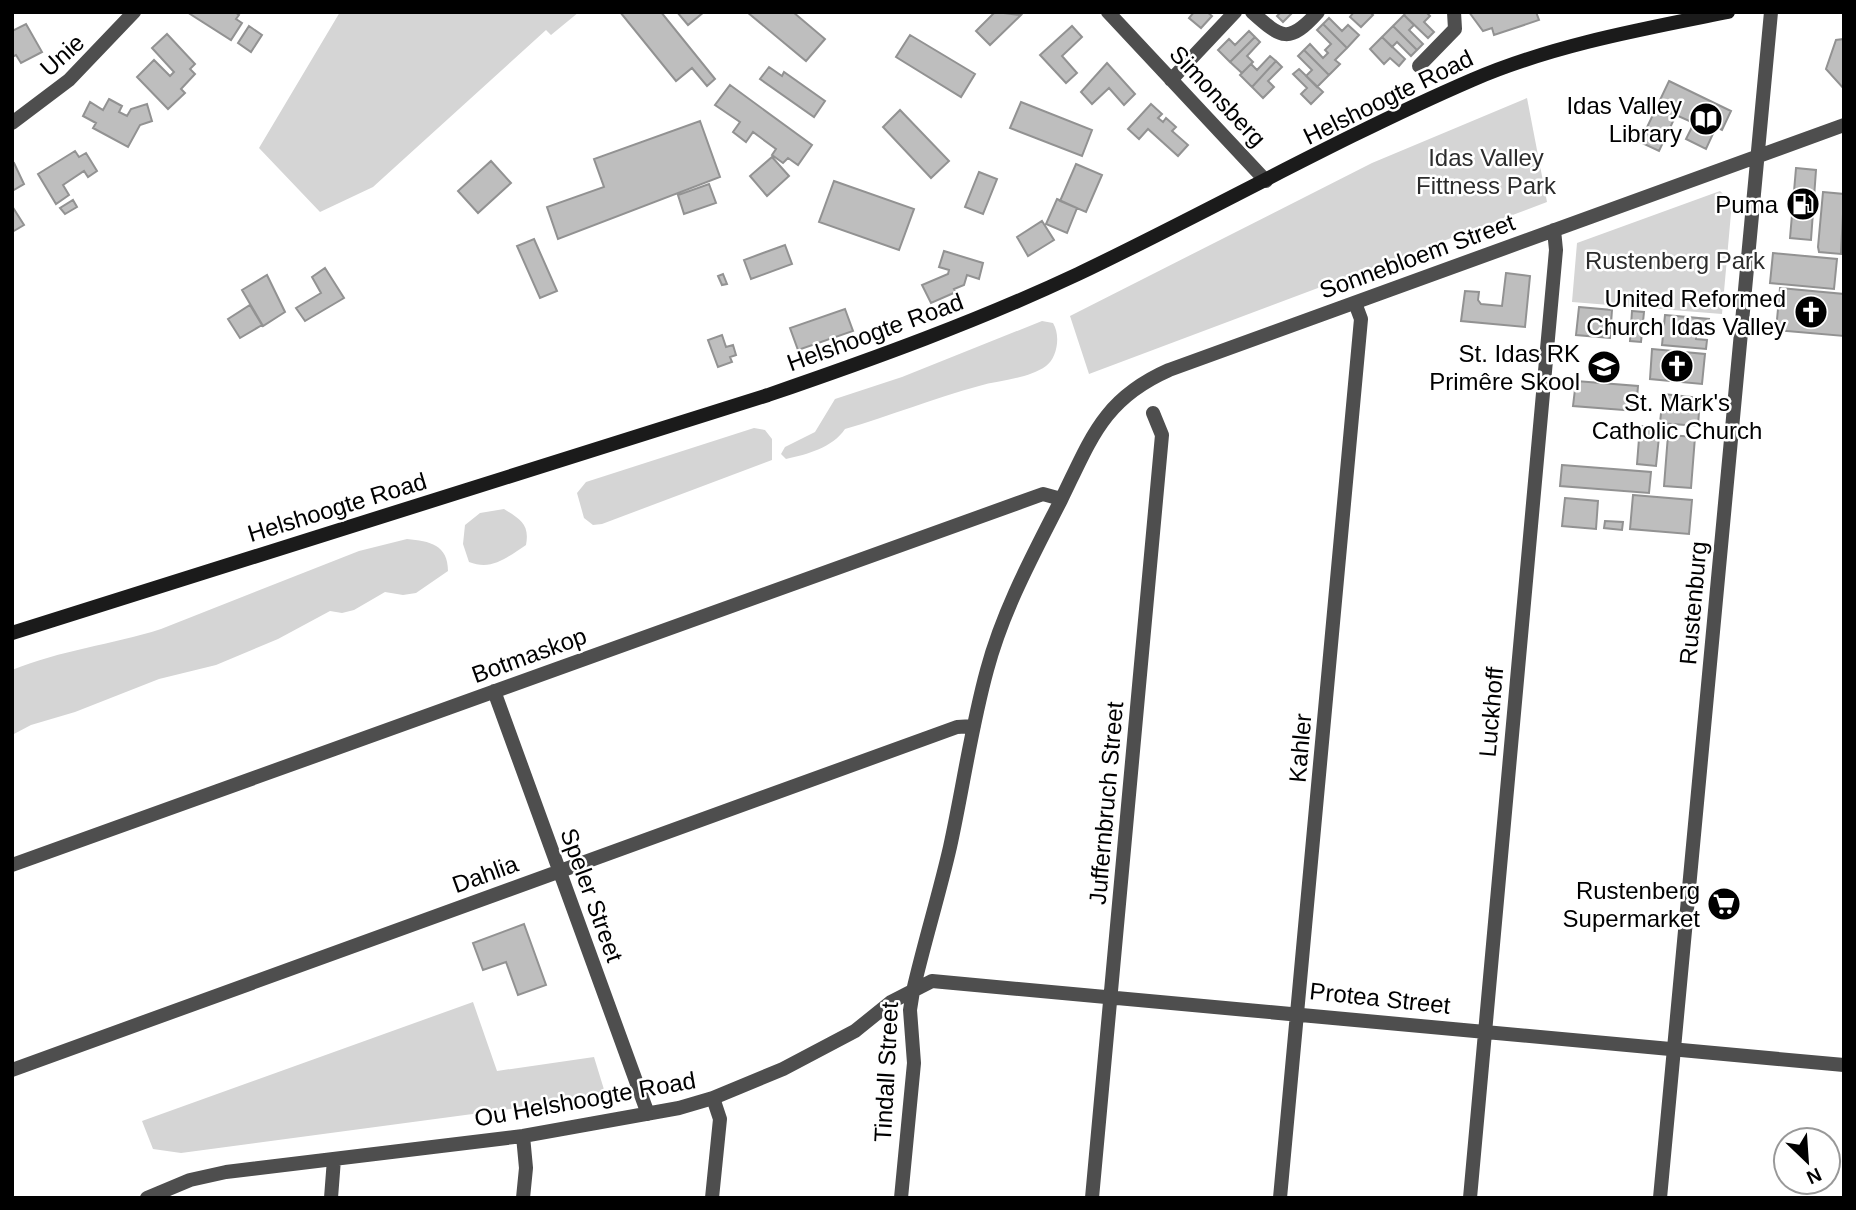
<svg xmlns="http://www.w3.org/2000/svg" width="1856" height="1210" viewBox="0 0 1856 1210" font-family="Helvetica,sans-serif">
  <rect width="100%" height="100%" fill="#fff"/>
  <!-- green -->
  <path fill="#d5d5d5" d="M340 12H579L551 35 546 30 373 187 320 212 259 148Z
    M1527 98 1547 202 1089 374 1070 316 1372 163Z
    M1720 191 1732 202 1722 314 1572 302 1577 243Z
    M1042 321 1053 323C1061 336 1057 358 1046 366 1028 379 1000 380 979 386 934 398 890 416 845 429 832 448 808 454 786 459L781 454 785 447 815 432 835 399 902 377Z
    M754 428 765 430 772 439V460L602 524 593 525 584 518 577 493 586 482Z
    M504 509C520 519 530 524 526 545 506 558 492 571 469 562L463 544 465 525 480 513Z
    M407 539C430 541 448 545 448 571L416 593 403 595 385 592 354 610 342 613 330 611 278 639 216 665 159 679 75 712 31 725 12 735V670C61 650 111 645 161 629L359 551Z
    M473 1002 497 1071 594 1057 606 1096 181 1153 153 1149 142 1121Z"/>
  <!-- building -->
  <path fill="#bebebe" stroke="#929292" stroke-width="2" d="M187 12H235L239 15 236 19 242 23 231 40Z
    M620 12H661L715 79 707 86 692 68 676 81Z
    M677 12H704L688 25Z
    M747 12H793L825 39 806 61Z
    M995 12 1021 15 990 45 976 31Z
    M1194 12H1207L1212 16 1201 28 1189 18Z
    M1281 12H1293L1283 22 1277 16Z
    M1354 12H1370L1373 15 1361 27 1350 17Z
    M1406 12H1426L1430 16 1424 22 1434 32 1428 38 1404 15Z
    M1469 12H1536L1539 20 1494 35 1492 28 1483 31Z
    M1404 15 1414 25 1409 30 1423 44 1417 50 1393 26Z
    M1329 18 1342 31 1348 25 1359 35 1347 48 1323 24Z
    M26 24 42 52 21 63 16 55 12 57V31Z
    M1323 24 1347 48 1335 60 1340 64 1329 75 1304 50 1310 44 1323 58 1328 53 1325 50 1331 44 1317 30Z
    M249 26 262 35 251 52 238 43Z
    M1072 26 1082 37 1062 56 1077 73 1066 83 1040 55Z
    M1393 26 1417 50 1411 56 1397 42 1392 47 1382 37Z
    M1249 31 1255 37 1230 62 1218 50 1229 39 1235 45Z
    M167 34 195 64 190 69 195 74 181 89 185 93 168 109 137 77 154 60 170 76 174 72 152 48Z
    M910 35 975 74 961 97 896 57Z
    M1255 37 1260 42 1247 56 1253 62 1242 73 1230 62Z
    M1382 37 1405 59 1399 66 1390 58 1384 64 1370 49Z
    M1844 39V89L1826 69 1836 40Z
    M1304 50 1329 75 1317 87 1306 76 1312 70 1298 56Z
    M1270 56 1276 61 1252 87 1240 75 1251 64 1257 70Z
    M1276 61 1282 67 1268 81 1274 87 1263 98 1252 87Z
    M1107 63 1135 94 1124 105 1109 88 1092 104 1081 92Z
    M769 67 782 76 784 72 825 101 814 117 760 79Z
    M1299 69 1323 92 1311 104 1301 94 1307 88 1293 74Z
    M1669 81 1731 111 1722 130 1716 127 1706 149 1686 139 1694 123 1676 115 1659 151 1640 142Z
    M730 85 812 145 798 165 788 158 783 163 772 155 776 149 753 132 746 142 733 132 740 122 715 105Z
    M109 99 122 106 119 112 127 116 131 109 147 104 152 121 140 125 128 147 93 128 96 123 83 116 90 102 103 110Z
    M1021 102 1092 130 1082 156 1010 128Z
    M1151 104 1162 114 1158 118 1163 122 1166 118 1176 127 1172 131 1188 145 1178 156 1148 129 1139 139 1128 129Z
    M900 110 949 161 931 178 883 127Z
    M700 121 720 177 558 239 547 207 604 187 594 159Z
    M75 151 79 157 86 153 97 171 88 177 84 171 63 185 69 195 56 204 38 174Z
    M772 157 789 176 767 196 750 176Z
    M491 161 511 183 478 213 458 191Z
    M14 163 24 184 12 191V164Z
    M1076 164 1102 175 1086 212 1060 201Z
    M1796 168 1816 170 1811 240 1790 238Z
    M979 172 997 179 983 214 965 207Z
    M834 181 914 209 899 250 819 222Z
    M709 184 716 203 684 214 678 195Z
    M1823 192 1844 194 1841 254 1819 252 1818 247Z
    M1057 199 1077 208 1067 233 1046 224Z
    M73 200 77 207 65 214 60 208Z
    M12 206 24 225 12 232Z
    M1042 221 1054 240 1028 256 1017 237Z
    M534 239 557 291 540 298 517 246Z
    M785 245 792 264 751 279 744 260Z
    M944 251 983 263 979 279 967 275 964 285 954 289 956 292 931 303 922 285 948 274 949 270 939 267Z
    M1773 253 1837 259 1834 289 1770 283Z
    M325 268 344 298 305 321 296 308 321 293 312 277Z
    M1506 273 1530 276 1525 327 1461 321 1465 291 1479 292 1478 300 1481 304 1502 306Z
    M723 274 727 284 722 285 718 276Z
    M267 275 285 312 263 326 242 290Z
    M1780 288 1844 294V336L1776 330Z
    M250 305 262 325 240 338 228 319Z
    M1579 307 1612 310 1610 338 1576 335Z
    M845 309 853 331 798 350 790 328Z
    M1632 311 1644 312 1641 342 1630 341Z
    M1665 315 1709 319 1707 336 1696 335V339L1707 340 1706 349 1662 345Z
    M722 335 726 347 733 345 736 355 730 357 732 362 718 367 708 340Z
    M1652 349 1705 354 1702 384 1650 379Z
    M1576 381 1638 386 1636 411 1573 406Z
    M1663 394 1700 398 1698 426 1660 423Z
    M1640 426 1660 427 1656 466 1637 464Z
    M1668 435 1695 437 1691 488 1664 486Z
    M1562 465 1651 472 1649 493 1560 486Z
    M1633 495 1692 500 1689 534 1630 529Z
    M1565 498 1598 501 1596 529 1562 526Z
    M1605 521 1623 522 1622 530 1604 528Z
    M524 924 546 985 518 995 506 962 483 970 473 943Z"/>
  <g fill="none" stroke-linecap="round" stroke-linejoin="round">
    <!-- minor -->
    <path stroke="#4e4e4e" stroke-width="14" d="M1108 12 1266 181
      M1252 12C1282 39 1289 44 1318 12
      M1419 66 1455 29 1454 12
      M1171 80 1235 12
      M12 123 69 80 134 12
      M494 691 648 1114
      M12 865 1043 494 1061 499
      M12 1070 957 727 974 726
      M147 1198 190 1180 226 1172 523 1136 679 1108 713 1098 783 1069 855 1031 891 1002 932 981 1844 1065
      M331 1198 334 1159
      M523 1198 526 1168 523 1136
      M712 1198 720 1119 713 1098
      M901 1198 914 1063 910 1010 913 991C924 943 939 895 950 847 963 788 971 728 987 670 1003 610 1033 555 1061 500 1091 439 1103 399 1169 370L1844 125
      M1092 1198 1162 435 1153 413
      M1280 1198 1361 319 1355 303
      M1470 1198 1556 250 1554 230
      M1660 1198 1771 12"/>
    <!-- secondary -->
    <path stroke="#1b1b1b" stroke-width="14" d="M12 633 768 395C873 359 978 321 1078 274 1210 211 1338 138 1472 80 1553 45 1643 29 1728 12"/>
  </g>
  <!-- icons -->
  <defs>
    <symbol id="library-disc" viewBox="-11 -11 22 22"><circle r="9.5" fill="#000" stroke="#fff"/><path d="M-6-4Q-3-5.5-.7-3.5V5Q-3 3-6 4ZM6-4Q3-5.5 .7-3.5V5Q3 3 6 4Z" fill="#fff"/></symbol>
    <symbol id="fuel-disc" viewBox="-11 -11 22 22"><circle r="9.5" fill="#000" stroke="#fff"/><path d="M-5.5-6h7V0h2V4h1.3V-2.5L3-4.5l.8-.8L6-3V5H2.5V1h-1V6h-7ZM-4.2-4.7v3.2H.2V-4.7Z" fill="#fff"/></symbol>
    <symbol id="church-disc" viewBox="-11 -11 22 22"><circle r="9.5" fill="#000" stroke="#fff"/><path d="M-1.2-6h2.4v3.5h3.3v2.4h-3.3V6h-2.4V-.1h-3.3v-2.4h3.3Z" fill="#fff"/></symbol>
    <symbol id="school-disc" viewBox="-11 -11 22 22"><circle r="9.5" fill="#000" stroke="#fff"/><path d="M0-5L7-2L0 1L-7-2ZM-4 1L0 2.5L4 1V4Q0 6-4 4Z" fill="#fff"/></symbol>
    <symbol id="supermarket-disc" viewBox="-11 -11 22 22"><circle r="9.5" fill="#000" stroke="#fff"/><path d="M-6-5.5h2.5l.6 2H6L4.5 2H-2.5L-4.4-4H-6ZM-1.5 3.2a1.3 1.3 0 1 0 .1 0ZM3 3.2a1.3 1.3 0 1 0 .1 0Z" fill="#fff"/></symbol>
  </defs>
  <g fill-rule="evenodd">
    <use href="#library-disc" x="1687" y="100" width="38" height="38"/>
    <use href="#fuel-disc" x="1784" y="185" width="38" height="38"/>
    <use href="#church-disc" x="1792" y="293" width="38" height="38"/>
    <use href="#church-disc" x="1658" y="347" width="38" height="38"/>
    <use href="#school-disc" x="1585" y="348" width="38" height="38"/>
    <use href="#supermarket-disc" x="1705" y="885" width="38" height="38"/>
  </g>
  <g text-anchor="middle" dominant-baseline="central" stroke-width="5" stroke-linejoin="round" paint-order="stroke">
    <!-- street labels -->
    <g font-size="24" fill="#000" stroke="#fff">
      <text transform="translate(62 55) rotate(-42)">Unie</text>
      <text transform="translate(1218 96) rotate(47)">Simonsberg</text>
      <text transform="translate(1388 97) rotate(-26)">Helshoogte Road</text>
      <text transform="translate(1417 256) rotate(-20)">Sonnebloem Street</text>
      <text transform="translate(875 332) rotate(-20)">Helshoogte Road</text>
      <text transform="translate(337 507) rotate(-17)">Helshoogte Road</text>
      <text transform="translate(1693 603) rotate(-85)">Rustenburg</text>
      <text transform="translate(529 655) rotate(-20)">Botmaskop</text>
      <text transform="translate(1491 712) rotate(-85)">Luckhoff</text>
      <text transform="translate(1300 748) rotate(-85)">Kahler</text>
      <text transform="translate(1106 803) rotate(-85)">Juffernbruch Street</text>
      <text transform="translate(485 874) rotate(-20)">Dahlia</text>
      <text transform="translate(592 895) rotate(70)">Speler Street</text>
      <text transform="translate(1380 998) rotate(6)">Protea Street</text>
      <text transform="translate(886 1072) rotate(-87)">Tindall Street</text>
      <text transform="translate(585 1099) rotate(-10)">Ou Helshoogte Road</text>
    </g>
    <!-- poi labels -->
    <g font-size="24" fill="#000" stroke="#fff" text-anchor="end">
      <text x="1682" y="105">Idas Valley<tspan x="1682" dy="28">Library</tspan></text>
      <text x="1778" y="204">Puma</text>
      <text x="1786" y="298">United Reformed<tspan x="1786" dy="28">Church Idas Valley</tspan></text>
      <text x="1580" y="353">St. Idas RK<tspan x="1580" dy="28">Primêre Skool</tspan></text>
      <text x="1677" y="402" text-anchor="middle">St. Mark's<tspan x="1677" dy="28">Catholic Church</tspan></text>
      <text x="1700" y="890">Rustenberg<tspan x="1700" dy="28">Supermarket</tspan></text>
    </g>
    <!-- park labels -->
    <g font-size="24" fill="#2c2c2c" stroke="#fff">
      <text x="1486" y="157">Idas Valley<tspan x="1486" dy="28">Fittness Park</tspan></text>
      <text x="1675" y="260">Rustenberg Park</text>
    </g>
  </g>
  <!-- border -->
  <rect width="1856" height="1210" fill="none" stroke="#000000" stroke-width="28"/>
  <!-- north arrow -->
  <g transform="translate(1807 1161) rotate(155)"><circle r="33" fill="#ffffff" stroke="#999999" stroke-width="2"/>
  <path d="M0-5L12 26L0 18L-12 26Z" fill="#000000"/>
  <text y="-10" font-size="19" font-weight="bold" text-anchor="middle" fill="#000000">N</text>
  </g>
</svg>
